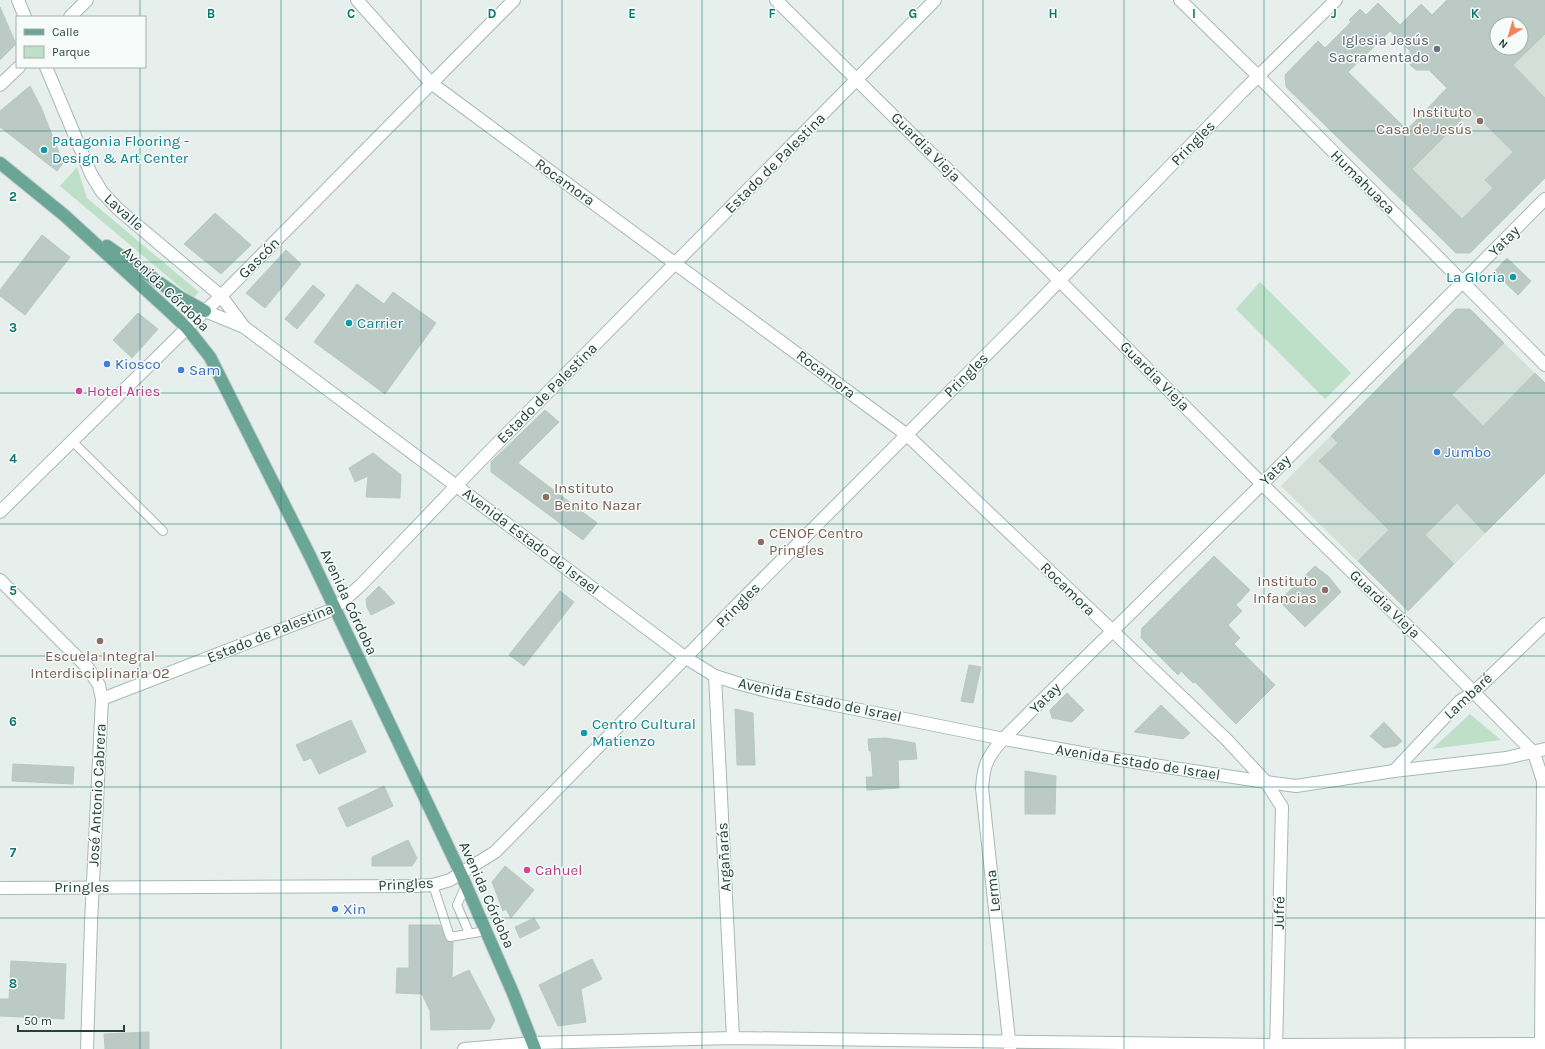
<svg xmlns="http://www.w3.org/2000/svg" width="1545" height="1049" viewBox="0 0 1545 1049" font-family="Karla,sans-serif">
  <rect width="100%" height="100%" fill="#e6efeb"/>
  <!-- built -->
  <path fill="#d4dfda" d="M1545 0V178L1470 253H1456L1352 151 1390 113 1407 129 1497 37V48H1521V24Z
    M1456 309H1470L1486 325 1452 395 1504 343 1545 383V473L1408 611 1281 486Z"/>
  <!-- green -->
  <path fill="#bfe0c8" d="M77 167 87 198 199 292 193 298 60 186Z
    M1260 282 1351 373 1325 399 1236 309Z
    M1470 714 1501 740 1432 749Z"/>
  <!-- building -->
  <path fill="#bbcac4" stroke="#b8c9c2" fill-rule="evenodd" d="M1447 0H1545V34L1513 65 1545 98V178L1470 253H1456L1286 87 1285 75 1318 41 1325 48 1351 22 1349 20 1360 9 1366 15 1378 3 1400 25 1421 4 1432 15ZM1497 24H1521V48H1497ZM1390 31 1410 51V65L1416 70H1429L1447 88 1407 130 1348 72ZM1471 110 1513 152 1485 180 1493 188 1462 219 1412 169Z
    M0 7 16 44 0 60Z
    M30 86 41 107 63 163 57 171 0 127V111Z
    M215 213 251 245 221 274 184 244Z
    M42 235 70 257 25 315 0 296V290Z
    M286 250 301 264 265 308 246 293Z
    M1507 258 1531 281 1518 295 1494 272Z
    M357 284 384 304 393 292 436 323 385 394 314 342Z
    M313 285 325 295 297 329 285 319Z
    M1456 309H1470L1504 343 1452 395 1483 426 1535 373 1545 383V473L1485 533 1457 503 1425 535 1454 564 1408 611 1358 561 1389 530 1319 461 1338 443 1331 436Z
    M138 313 158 329 132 358 113 340Z
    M545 410 559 422 518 463 597 523 583 540 491 472V462Z
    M373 453 401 475 400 498 366 497 368 476 355 482 349 468Z
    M1214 556 1250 590 1236 605 1242 611 1228 625 1240 638 1234 644 1275 685 1236 724 1195 682 1193 683 1181 671 1178 675 1141 638 1142 628Z
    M1315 566 1329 577 1341 592 1305 627 1279 601Z
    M379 586 395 603 371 615 367 607 366 599Z
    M560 591 574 602 524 666 509 655Z
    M969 665 981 667 973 703 961 701Z
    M1067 693 1084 710 1072 722 1052 718 1050 710Z
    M1161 705 1190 733 1183 739 1134 732Z
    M735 709 753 713 755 765H737Z
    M351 720 366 752 319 774 311 758 304 761 296 745Z
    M1384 722 1402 741 1396 746 1384 748 1370 736Z
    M886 738 915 743 917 759 898 760 899 788 867 790 866 777H873L871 751H869L868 739Z
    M13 764 74 767 73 784 12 781Z
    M1025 771 1056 776 1055 814H1025Z
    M384 786 393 806 347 827 338 808Z
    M408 840 417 858 412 866H372V857Z
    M505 866 534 890 511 918 506 909 503 911 492 882Z
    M534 918 540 928 520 938 515 927Z
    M409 925H440L446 941 453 942 452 978 469 970 495 1020 490 1029 431 1030 430 1011 422 994 396 993 397 968H409Z
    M592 959 602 979 581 989 586 1022 558 1026 539 985Z
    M11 961 66 964 64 1019 0 1016V999H9Z
    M149 1032V1049H105L104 1034Z"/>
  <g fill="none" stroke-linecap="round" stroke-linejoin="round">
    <defs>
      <path id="service" d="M72 441 163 531
        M433 885 450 937 486 931
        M466 885 457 905 469 933"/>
      <path id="minor" d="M18 0 25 17
        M357 0 431 83 907 435 1227 740 1266 782 1282 807 1276 1049
        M776 0 1031 252 1262 484 1439 657 1534 753 1543 781 1541 1049
        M1180 0 1258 76 1545 365
        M70 17 87 0
        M46 67 91 174 102 192 118 209 221 296 244 327
        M0 85 19 67
        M0 512 187 328 221 296 514 0
        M0 580 88 668 99 685 102 699 91 923 87 1049
        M715 676 733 1038
        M102 699 334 609 361 585 481 460 935 0
        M1394 771 1460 701 1473 693 1545 624
        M0 888 415 886 433 885 450 880 495 852 507 840 736 606 1032 309 1241 93 1336 0
        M464 1049 533 1043 733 1038 1276 1045 1545 1044
        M1010 1049 982 788C983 779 983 769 988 760 996 743 1016 727 1029 713L1262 484 1545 199"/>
      <path id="secondary" d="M205 311 244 327 686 658 715 676 737 683 771 692 1004 739 1121 760 1266 782 1296 786 1394 771 1506 758 1545 749"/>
      <path id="primary" d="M0 163 64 215 168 310 187 328 210 357 311 558 461 874 513 993 535 1049
        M107 246 180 297 205 311"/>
    </defs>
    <!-- service casing -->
    <use href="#service" stroke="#a8b8b2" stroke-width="10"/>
    <!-- minor casing -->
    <use href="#minor" stroke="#a8b8b2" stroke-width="14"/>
    <!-- secondary casing -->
    <use href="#secondary" stroke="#a4bbb3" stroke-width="14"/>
    <!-- primary casing -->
    <use href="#primary" stroke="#c2cac8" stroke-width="14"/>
    <!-- service -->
    <use href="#service" stroke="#fff" stroke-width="8"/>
    <!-- minor -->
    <use href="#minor" stroke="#fff" stroke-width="12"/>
    <!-- secondary -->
    <use href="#secondary" stroke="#fff" stroke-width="12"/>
    <!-- primary -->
    <use href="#primary" stroke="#6aa596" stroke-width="12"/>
  </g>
  <!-- grid -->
  <path fill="none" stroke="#0f766e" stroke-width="1" stroke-opacity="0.55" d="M140 0V17M281 0V1049M421 0V1049M562 0V1049M702 0V1049M843 0V1049M983 0V1049M1124 0V1049M1264 0V1049M1405 0V1049M140 67V1049M0 131H1545M0 262H1545M0 393H1545M0 524H1545M0 656H1545M0 787H1545M0 918H1545"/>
  <!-- markers -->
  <circle fill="#6b7280" stroke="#f7fbf9" stroke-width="1.5" cx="1437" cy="49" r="4"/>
  <g fill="#8d6e63" stroke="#f7fbf9" stroke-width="1.5">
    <circle cx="1480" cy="121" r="4"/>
    <circle cx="546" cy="497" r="4"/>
    <circle cx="761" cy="542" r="4"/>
    <circle cx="1325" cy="590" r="4"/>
    <circle cx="100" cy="641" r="4"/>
  </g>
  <g fill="#0f9aa8" stroke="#f7fbf9" stroke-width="1.5">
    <circle cx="44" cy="150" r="4"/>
    <circle cx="1513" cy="277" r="4"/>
    <circle cx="349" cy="323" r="4"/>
    <circle cx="584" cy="733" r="4"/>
  </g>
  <g fill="#3f7fe0" stroke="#f7fbf9" stroke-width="1.5">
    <circle cx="107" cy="364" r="4"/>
    <circle cx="181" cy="370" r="4"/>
    <circle cx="1437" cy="452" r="4"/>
    <circle cx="335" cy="909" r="4"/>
  </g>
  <g fill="#d1479c" stroke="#f7fbf9" stroke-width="1.5">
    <circle cx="79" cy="391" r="4"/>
    <circle cx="527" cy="870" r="4"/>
  </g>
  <g text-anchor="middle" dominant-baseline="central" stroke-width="3" stroke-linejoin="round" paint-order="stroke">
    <!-- worship labels -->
    <g font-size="15" fill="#5b616d" stroke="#f7fbf9" text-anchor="end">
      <text x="1429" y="40">Iglesia Jesús<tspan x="1429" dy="17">Sacramentado</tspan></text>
    </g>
    <!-- education labels -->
    <g font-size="15" fill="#785e54" stroke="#f7fbf9" text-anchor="end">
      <text x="1472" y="112">Instituto<tspan x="1472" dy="17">Casa de Jesús</tspan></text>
      <text x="554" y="488" text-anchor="start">Instituto<tspan x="554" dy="17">Benito Nazar</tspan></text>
      <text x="769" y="533" text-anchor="start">CENOF Centro<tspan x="769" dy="17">Pringles</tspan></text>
      <text x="1317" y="581">Instituto<tspan x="1317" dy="17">Infancias</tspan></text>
      <text x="100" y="656" text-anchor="middle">Escuela Integral<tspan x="100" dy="17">Interdisciplinaria 02</tspan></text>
    </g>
    <!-- culture labels -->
    <g font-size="15" fill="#0d838f" stroke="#f7fbf9" text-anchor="start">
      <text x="52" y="141">Patagonia Flooring -<tspan x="52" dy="17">Design &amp; Art Center</tspan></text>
      <text x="1505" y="277" text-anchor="end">La Gloria</text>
      <text x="357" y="323">Carrier</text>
      <text x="592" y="724">Centro Cultural<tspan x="592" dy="17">Matienzo</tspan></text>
    </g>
    <!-- street labels -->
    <g font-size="15" fill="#24423a" stroke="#f7fbf9">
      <text transform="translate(1193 143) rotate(-46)">Pringles</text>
      <text transform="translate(926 147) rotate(45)">Guardia Vieja</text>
      <text transform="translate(775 163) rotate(-45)">Estado de Palestina</text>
      <text transform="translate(565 182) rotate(36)">Rocamora</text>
      <text transform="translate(1363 182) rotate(45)">Humahuaca</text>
      <text transform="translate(124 212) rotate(42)">Lavalle</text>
      <text transform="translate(1504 241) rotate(-45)">Yatay</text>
      <text transform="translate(259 258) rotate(-45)">Gascón</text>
      <text transform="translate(166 289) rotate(44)">Avenida Córdoba</text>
      <text transform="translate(826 374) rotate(37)">Rocamora</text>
      <text transform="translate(966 375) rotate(-45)">Pringles</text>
      <text transform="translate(1155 376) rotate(45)">Guardia Vieja</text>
      <text transform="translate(547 393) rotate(-45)">Estado de Palestina</text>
      <text transform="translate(1275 470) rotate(-45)">Yatay</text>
      <text transform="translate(531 541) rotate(37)">Avenida Estado de Israel</text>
      <text transform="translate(1068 589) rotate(44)">Rocamora</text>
      <text transform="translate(349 602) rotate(65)">Avenida Córdoba</text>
      <text transform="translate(1385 604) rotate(44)">Guardia Vieja</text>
      <text transform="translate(738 605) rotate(-46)">Pringles</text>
      <text transform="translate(270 633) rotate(-22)">Estado de Palestina</text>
      <text transform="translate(1468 696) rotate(-43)">Lambaré</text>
      <text transform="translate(1045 698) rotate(-45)">Yatay</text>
      <text transform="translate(820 700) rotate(12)">Avenida Estado de Israel</text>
      <text transform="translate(1138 762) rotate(9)">Avenida Estado de Israel</text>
      <text transform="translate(97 795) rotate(-87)">José Antonio Cabrera</text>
      <text transform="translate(724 857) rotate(-93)">Argañarás</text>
      <text transform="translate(406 884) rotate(-3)">Pringles</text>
      <text x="82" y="887">Pringles</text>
      <text transform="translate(993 891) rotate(-96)">Lerma</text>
      <text transform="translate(487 895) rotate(66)">Avenida Córdoba</text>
      <text transform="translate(1279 913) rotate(-89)">Jufré</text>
    </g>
    <!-- shop labels -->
    <g font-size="15" fill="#366cbe" stroke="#f7fbf9" text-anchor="start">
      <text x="115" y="364">Kiosco</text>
      <text x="189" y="370">Sam</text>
      <text x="1445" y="452">Jumbo</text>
      <text x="343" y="909">Xin</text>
    </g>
    <!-- hotel labels -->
    <g font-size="15" fill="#b23c85" stroke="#f7fbf9" text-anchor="start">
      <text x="87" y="391">Hotel Aries</text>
      <text x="535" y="870">Cahuel</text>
    </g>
  </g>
  <g font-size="13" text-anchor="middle" font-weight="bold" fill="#0f766e" stroke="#f7fbf9" stroke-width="3" stroke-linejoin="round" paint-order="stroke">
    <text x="211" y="18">B</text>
    <text x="351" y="18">C</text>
    <text x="492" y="18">D</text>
    <text x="632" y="18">E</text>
    <text x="772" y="18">F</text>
    <text x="913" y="18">G</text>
    <text x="1053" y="18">H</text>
    <text x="1194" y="18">I</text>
    <text x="1334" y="18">J</text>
    <text x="1475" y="18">K</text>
    <text x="13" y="201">2</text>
    <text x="13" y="332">3</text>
    <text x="13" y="463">4</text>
    <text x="13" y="595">5</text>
    <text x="13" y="726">6</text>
    <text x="13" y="857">7</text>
    <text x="13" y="988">8</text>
  </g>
  <!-- legend -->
  <rect x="16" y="16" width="130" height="52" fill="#f7fbf9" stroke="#a3b1ad"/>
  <rect x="24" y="29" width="20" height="6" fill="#6aa596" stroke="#a3b1ad"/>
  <text x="52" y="36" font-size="12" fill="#24423a">Calle</text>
  <rect x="24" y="46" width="20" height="12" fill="#bfe0c8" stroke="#a3b1ad"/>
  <text x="52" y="56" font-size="12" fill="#24423a">Parque</text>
  <!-- north arrow -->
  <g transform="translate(1509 36) rotate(218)"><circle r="19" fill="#f7fbf9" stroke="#a3b1ad"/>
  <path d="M0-3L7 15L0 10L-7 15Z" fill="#f4845f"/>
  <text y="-6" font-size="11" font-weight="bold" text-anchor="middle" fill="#24423a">N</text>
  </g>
  <!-- scale -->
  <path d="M18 1025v6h106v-6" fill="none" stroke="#24423a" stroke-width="2"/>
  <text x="24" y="1025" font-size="12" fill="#24423a" stroke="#f7fbf9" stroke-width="3" paint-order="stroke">50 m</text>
</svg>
